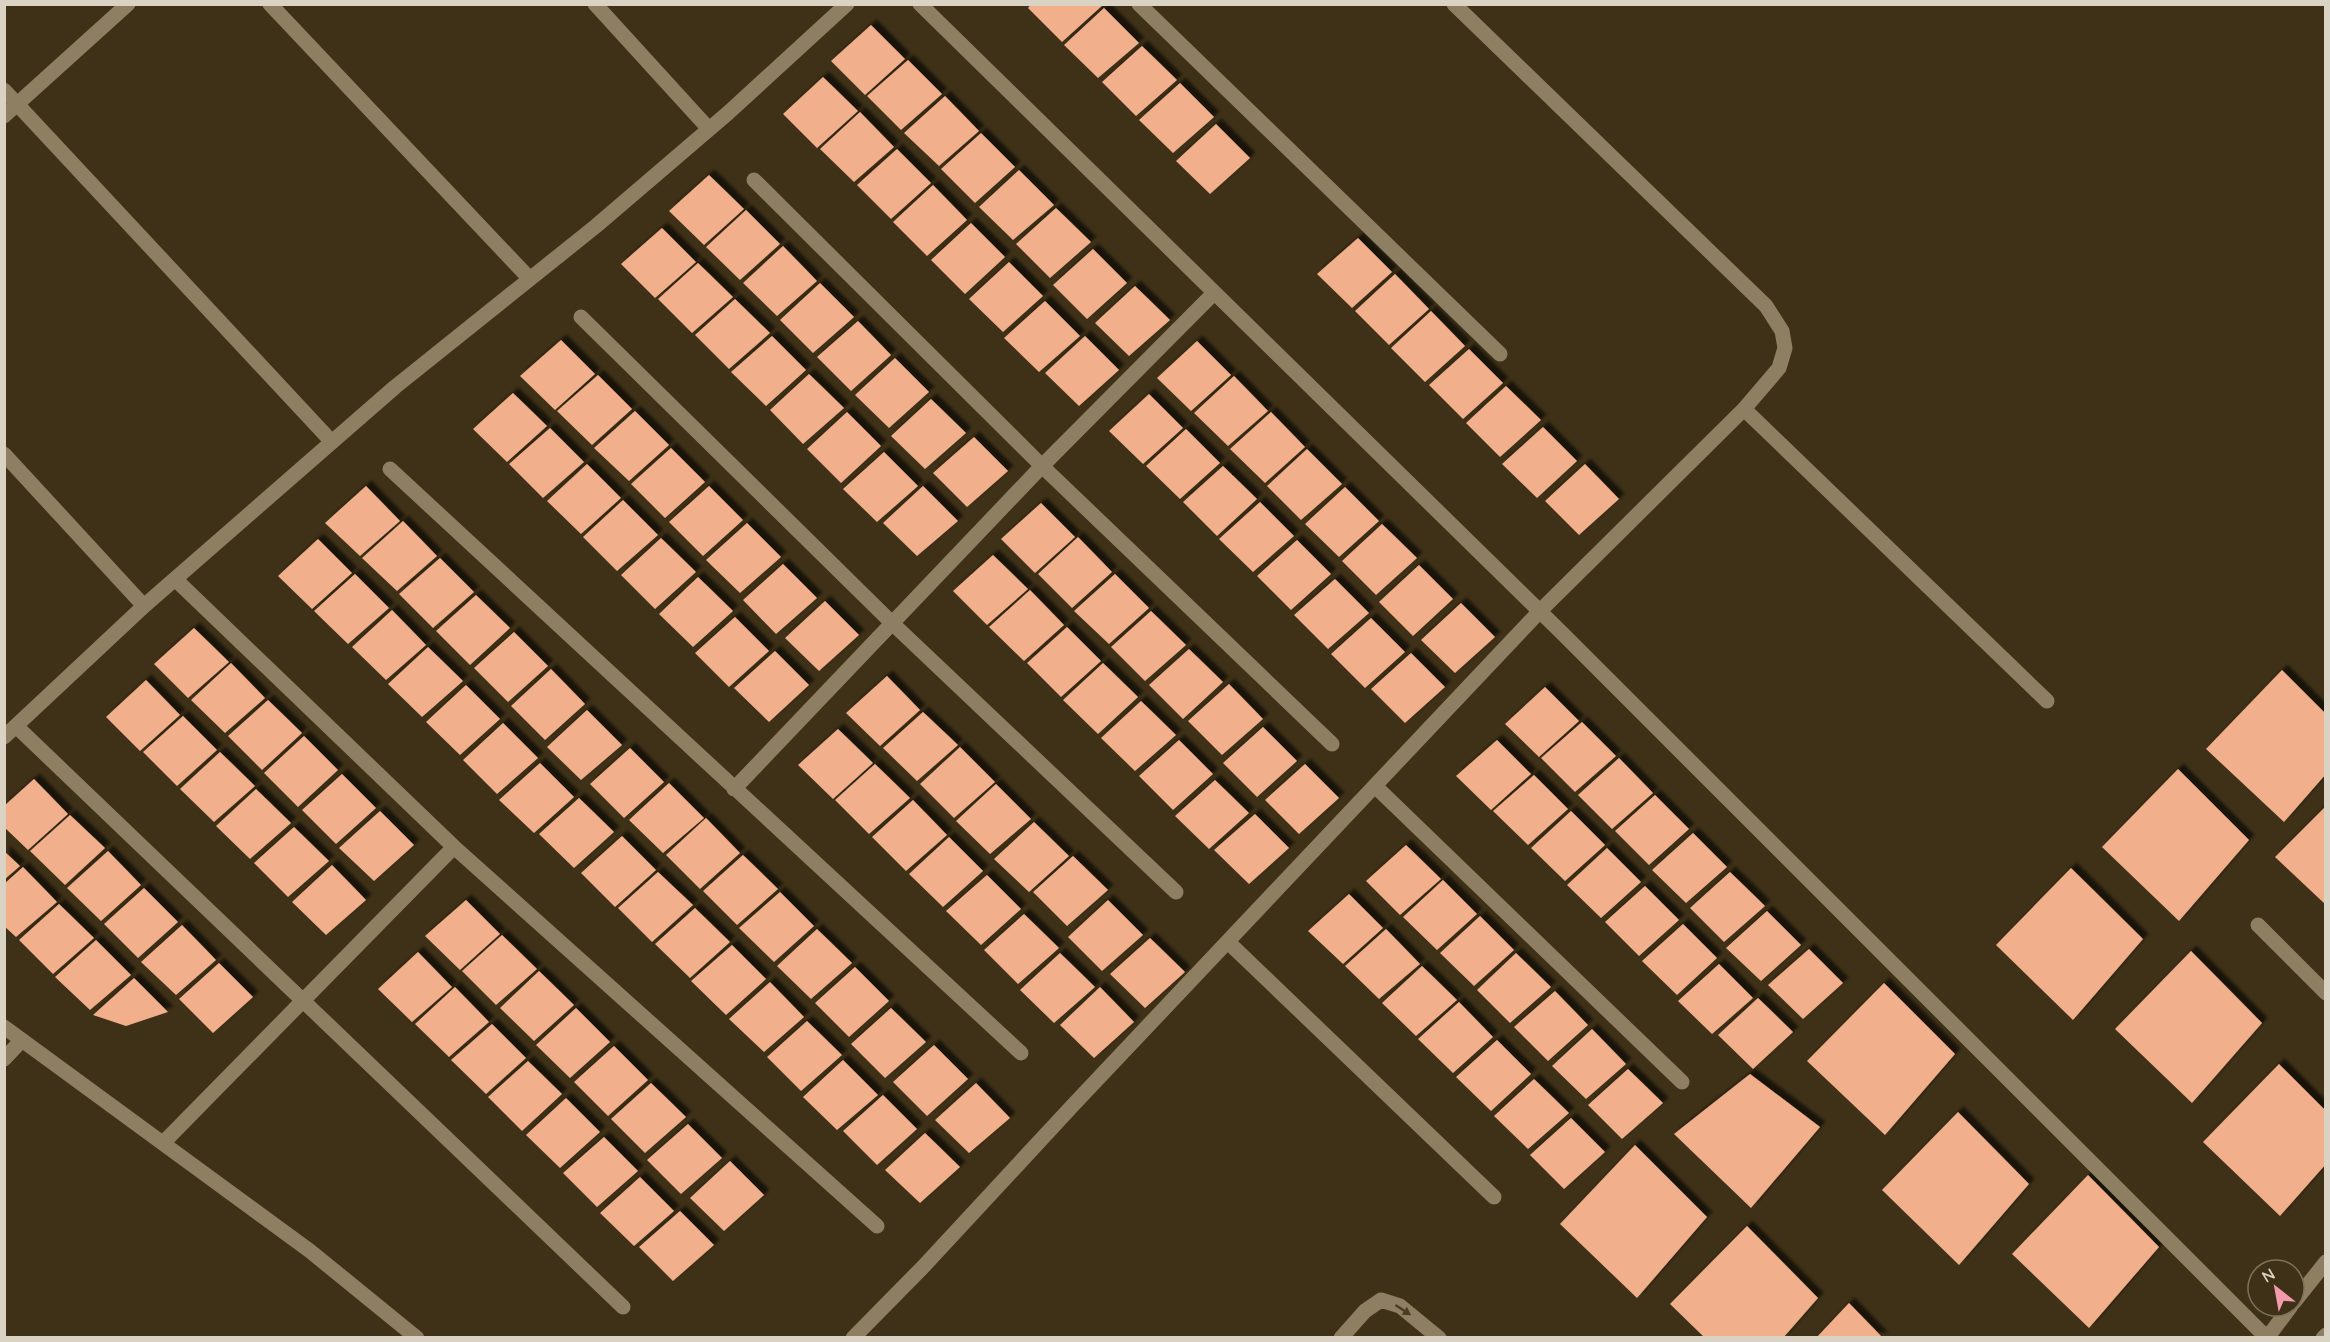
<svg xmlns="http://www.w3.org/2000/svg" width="2330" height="1342" viewBox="0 0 2330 1342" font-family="Quicksand,sans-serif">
  <defs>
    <filter id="shadow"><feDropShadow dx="5.5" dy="-5.5" stdDeviation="1.5" flood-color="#0009"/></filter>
  </defs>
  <rect width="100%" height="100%" fill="#3f3117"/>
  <!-- building -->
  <path fill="#f1b08b" filter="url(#shadow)" d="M1031 4H1104L1062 42 1028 8Z
    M1104 8 1139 43 1098 78 1064 45Z
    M871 25 905 59 865 95 831 61Z
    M1142 46 1177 80 1136 116 1102 82Z
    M908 60 942 94 901 130 867 96Z
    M823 77 858 111 817 148 783 114Z
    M1180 83 1214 117 1173 153 1139 120Z
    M945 96 979 131 939 166 904 133Z
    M860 112 894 147 854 182 820 149Z
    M1216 124 1250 158 1210 194 1176 161Z
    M981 133 1015 167 975 203 941 169Z
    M897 149 931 183 891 219 857 185Z
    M1019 170 1054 205 1013 240 979 207Z
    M709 175 744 209 704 245 669 211Z
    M933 185 967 220 927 256 893 222Z
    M1056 208 1091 242 1050 278 1016 244Z
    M746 210 780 244 740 280 706 247Z
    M971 223 1005 257 965 294 931 260Z
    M662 228 696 262 655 298 621 264Z
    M1358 238 1392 272 1352 308 1317 274Z
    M783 246 817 281 777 316 743 283Z
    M1093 249 1127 283 1087 319 1053 285Z
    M1009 262 1043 296 1003 332 969 299Z
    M698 263 733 297 692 333 658 299Z
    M1395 274 1429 309 1389 345 1355 311Z
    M820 283 854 317 813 353 780 320Z
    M1135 286 1170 320 1129 356 1095 323Z
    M735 299 770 333 729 369 695 335Z
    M1045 301 1080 336 1039 372 1004 338Z
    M1431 311 1465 346 1425 382 1391 348Z
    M858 321 891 355 851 391 817 357Z
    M772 336 806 370 766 406 731 372Z
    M1085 336 1119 370 1079 406 1045 373Z
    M561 340 595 374 555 410 520 376Z
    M1197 341 1231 375 1191 411 1157 378Z
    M1469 349 1503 383 1463 419 1429 385Z
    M895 358 929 392 889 428 855 395Z
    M809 374 844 408 803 444 770 410Z
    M598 375 632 409 592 445 557 411Z
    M1234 376 1268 411 1228 446 1194 413Z
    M1506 386 1541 420 1500 457 1466 423Z
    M513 393 547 426 507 462 473 429Z
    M1149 394 1183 428 1143 464 1109 431Z
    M931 399 966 433 925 469 891 436Z
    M635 411 669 445 629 481 594 448Z
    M847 412 881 446 841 483 807 449Z
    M1271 412 1305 447 1265 483 1230 449Z
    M1543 427 1577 461 1537 498 1502 464Z
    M550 428 584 462 543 498 509 464Z
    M1186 429 1220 463 1180 499 1146 466Z
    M974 437 1008 471 967 507 933 473Z
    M671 448 705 482 665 518 631 484Z
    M1307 449 1342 484 1301 520 1267 486Z
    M884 452 918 486 877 522 843 489Z
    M587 464 621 498 581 534 547 501Z
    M1585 464 1619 499 1579 535 1545 501Z
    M1223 466 1257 499 1217 536 1183 502Z
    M366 486 400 521 360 556 325 523Z
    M709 486 743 520 703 556 669 522Z
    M923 486 958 521 917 556 883 523Z
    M1345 487 1379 521 1339 557 1305 524Z
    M623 500 658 535 617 571 583 537Z
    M1260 502 1294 536 1253 572 1219 539Z
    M1041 503 1075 537 1035 573 1001 539Z
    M403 521 437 556 397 591 362 558Z
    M747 523 781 557 740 593 706 560Z
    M1382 524 1417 558 1376 595 1342 561Z
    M1078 537 1112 572 1072 608 1038 574Z
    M661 538 696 572 655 609 621 575Z
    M318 539 352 573 312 609 278 576Z
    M1297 540 1331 574 1291 610 1257 576Z
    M993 555 1028 589 987 625 953 591Z
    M440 558 474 592 433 628 399 594Z
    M783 564 817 598 776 634 743 600Z
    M1419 565 1453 599 1413 636 1379 602Z
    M355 574 389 608 348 644 314 611Z
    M1115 574 1149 608 1109 644 1074 611Z
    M698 577 733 611 693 647 659 614Z
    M1335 579 1369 613 1328 649 1294 615Z
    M1030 590 1064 625 1024 661 989 627Z
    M476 595 510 628 470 665 436 631Z
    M825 601 859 635 819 671 785 638Z
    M1461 603 1495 637 1455 673 1421 640Z
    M392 610 426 645 386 680 352 647Z
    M1151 611 1186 645 1145 681 1111 647Z
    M735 617 769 651 729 687 695 653Z
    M1371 618 1405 652 1365 688 1331 654Z
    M1067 627 1101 661 1061 697 1027 663Z
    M194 628 229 662 188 698 154 664Z
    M514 632 548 666 508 702 474 668Z
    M428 647 463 681 422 717 388 684Z
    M1189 649 1223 682 1183 719 1149 685Z
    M775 651 809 685 769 722 734 688Z
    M1411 653 1445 687 1405 723 1371 689Z
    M231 663 265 698 225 733 191 700Z
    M1103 663 1138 697 1098 734 1063 700Z
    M551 669 585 704 545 740 511 706Z
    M2282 670 2326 714V774L2284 822 2206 749Z
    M887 676 920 710 880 746 846 713Z
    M146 680 180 715 140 751 106 717Z
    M1229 684 1263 719 1222 755 1188 721Z
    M466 685 500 719 460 755 426 722Z
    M1545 687 1579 721 1539 757 1505 724Z
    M268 700 302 733 262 770 228 736Z
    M1141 701 1176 735 1135 771 1101 738Z
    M587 710 622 745 581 780 547 747Z
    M923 712 958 745 917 781 883 748Z
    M183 716 217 750 177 786 143 752Z
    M1582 722 1616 756 1575 792 1541 758Z
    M503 723 538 758 497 794 463 760Z
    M1263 727 1297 761 1257 797 1223 763Z
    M838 729 873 763 833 799 798 765Z
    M304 736 338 770 298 807 264 773Z
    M1179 740 1213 774 1173 810 1139 776Z
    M1497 740 1531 774 1491 810 1456 776Z
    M960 747 995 782 954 818 920 784Z
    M630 748 664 782 624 818 590 784Z
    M220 752 255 786 214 822 180 789Z
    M1619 758 1653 793 1612 829 1578 795Z
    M540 763 574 797 534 833 499 800Z
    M875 764 910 798 869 834 835 800Z
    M1305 764 1339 798 1299 834 1265 800Z
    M2178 769 2249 840 2179 921 2102 847Z
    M342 774 376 808 336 844 302 810Z
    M1534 775 1568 809 1528 845 1493 811Z
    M34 779 68 814 28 850 4 827V806Z
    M1215 780 1249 813 1209 849 1175 816Z
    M669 783 704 818 663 853 629 820Z
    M996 784 1031 819 990 854 956 821Z
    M256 789 291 823 250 859 216 826Z
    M1655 795 1689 829 1649 865 1615 831Z
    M579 798 614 832 574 868 539 834Z
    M913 800 947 835 906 871 872 837Z
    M2326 806V905L2275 857Z
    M380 811 414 845 374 881 339 848Z
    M1571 811 1605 845 1565 881 1531 848Z
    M1255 814 1289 848 1249 884 1214 850Z
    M70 815 105 848 65 885 30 851Z
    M706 818 740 853 700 889 666 855Z
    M1034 822 1069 856 1029 892 994 859Z
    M294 827 329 861 288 897 254 863Z
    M1693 833 1727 867 1686 903 1652 870Z
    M622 836 656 870 615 907 581 873Z
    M949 837 983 871 943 907 909 874Z
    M1406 845 1441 879 1400 915 1366 881Z
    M1607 848 1641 882 1601 918 1567 885Z
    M4 851 20 866 4 880Z
    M108 851 141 885 101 921 67 888Z
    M743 855 778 889 737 925 703 891Z
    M1073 856 1108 890 1067 926 1033 892Z
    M332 865 366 900 326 935 292 902Z
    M23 867 57 902 16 937 4 926V884Z
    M2071 868 2143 939 2073 1020 1996 945Z
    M658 872 693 905 652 942 618 908Z
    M1730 872 1765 906 1724 942 1690 908Z
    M987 875 1021 909 981 945 946 911Z
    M1443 880 1477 914 1437 950 1403 917Z
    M1645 886 1679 920 1639 956 1605 922Z
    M144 888 178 922 138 958 104 924Z
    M780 892 814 926 774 962 739 928Z
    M1349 894 1383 928 1343 964 1308 931Z
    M466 900 500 934 460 970 425 936Z
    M1108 900 1143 935 1102 971 1068 937Z
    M59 904 94 938 53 974 19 940Z
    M695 908 730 942 690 978 655 944Z
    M1767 911 1801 945 1761 981 1726 948Z
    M1024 914 1059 948 1018 984 984 950Z
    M1480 916 1514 950 1474 986 1440 953Z
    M1683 924 1717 958 1677 995 1642 961Z
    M182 925 216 960 176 995 141 962Z
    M817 929 852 963 811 999 777 966Z
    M1386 929 1420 964 1379 999 1345 966Z
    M502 935 537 969 496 1005 462 971Z
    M1150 938 1185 972 1145 1008 1110 974Z
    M96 940 131 975 90 1010 55 977Z
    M732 945 766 979 726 1015 691 981Z
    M1809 949 1843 983 1803 1019 1768 985Z
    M2191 951 2262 1023 2192 1103 2115 1029Z
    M418 952 452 987 412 1022 378 989Z
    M1060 953 1095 987 1054 1023 1020 990Z
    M1516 953 1551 987 1510 1023 1477 990Z
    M219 963 253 997 213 1033 179 999Z
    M1719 964 1753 998 1712 1034 1678 1001Z
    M1422 966 1457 1000 1416 1036 1382 1003Z
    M855 967 889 1001 849 1037 815 1003Z
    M539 971 574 1005 534 1041 500 1008Z
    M134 978 168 1012 126 1026 93 1015Z
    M770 982 804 1017 764 1052 729 1019Z
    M1884 983 1955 1054 1885 1135 1807 1061Z
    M455 987 489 1022 449 1057 415 1024Z
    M1100 987 1134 1022 1094 1058 1060 1025Z
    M1555 991 1588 1025 1548 1061 1514 1027Z
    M1758 998 1793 1032 1753 1069 1718 1035Z
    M1459 1002 1493 1037 1453 1073 1418 1039Z
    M576 1008 610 1042 570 1078 536 1045Z
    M891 1008 926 1042 885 1078 851 1044Z
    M807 1021 842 1055 801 1091 767 1057Z
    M492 1024 526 1058 486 1094 451 1060Z
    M1592 1029 1626 1064 1586 1099 1552 1066Z
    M1497 1040 1531 1074 1491 1111 1456 1077Z
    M934 1045 968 1079 927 1116 893 1082Z
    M614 1046 648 1080 608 1116 574 1082Z
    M843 1060 878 1095 837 1130 803 1097Z
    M528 1061 562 1094 522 1131 488 1097Z
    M2279 1064 2326 1111V1164L2280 1216 2203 1142Z
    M1628 1069 1663 1103 1622 1139 1588 1105Z
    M1750 1074 1820 1127 1751 1208 1674 1134Z
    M1534 1079 1569 1113 1528 1149 1494 1116Z
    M651 1083 686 1117 645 1153 611 1119Z
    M976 1083 1010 1118 969 1153 935 1120Z
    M883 1095 917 1129 877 1165 843 1131Z
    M566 1098 600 1132 560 1168 526 1135Z
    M1958 1112 2029 1184 1959 1265 1882 1190Z
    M1571 1118 1605 1152 1564 1189 1530 1155Z
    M688 1124 722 1158 681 1194 647 1160Z
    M925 1133 960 1167 920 1203 885 1170Z
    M604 1137 638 1171 597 1207 563 1173Z
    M1635 1145 1707 1217 1637 1298 1560 1224Z
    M730 1161 764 1195 724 1231 690 1198Z
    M2088 1175 2159 1247 2089 1328 2012 1254Z
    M640 1177 674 1211 634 1246 600 1213Z
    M680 1211 714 1245 673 1281 639 1247Z
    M1747 1226 1818 1298 1783 1338H1705L1670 1304Z
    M1849 1303 1883 1338H1816Z"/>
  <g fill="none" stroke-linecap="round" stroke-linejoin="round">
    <!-- minor -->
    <path stroke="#8e7e62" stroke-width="15" d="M270 4 530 279
      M595 4 709 129
      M920 4 1564 635 2267 1338
      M1139 4 1500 354
      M4 90 332 442
      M4 116 128 4
      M754 180 1042 466 1332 744
      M581 317 892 623 1176 892
      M1744 409 2047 701
      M4 454 144 606
      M390 469 1021 1053
      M175 579 454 847 877 1226
      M16 726 623 1307
      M4 737 144 606 395 387 596 226 728 113 847 4
      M1376 787 1682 1082
      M734 789 1042 466 1213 294
      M2258 925 2326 993
      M1228 942 1494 1197
      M4 1027 310 1251 417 1338
      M4 1059 22 1040
      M164 1142 454 847
      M2294 1302 2326 1262
      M853 1338 922 1268 1075 1103 1539 612 1744 409 1779 368 1785 348 1782 331 1766 306 1454 4
      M1341 1338 1365 1311 1381 1300 1400 1306 1439 1338
      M2267 1338 2291 1306
      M2323 1338 2326 1335"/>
  </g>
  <!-- one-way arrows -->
  <defs><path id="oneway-solid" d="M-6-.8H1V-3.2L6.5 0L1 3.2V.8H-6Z" transform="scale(1.5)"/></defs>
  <use fill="#4b3d22" href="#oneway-solid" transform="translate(1403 1310) rotate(33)"/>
  <!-- border -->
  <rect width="2330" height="1342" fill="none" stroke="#dad2c3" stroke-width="12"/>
  <!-- north arrow -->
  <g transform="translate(2276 1288) rotate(329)"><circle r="28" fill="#3f3117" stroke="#7d715c" stroke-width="1.5"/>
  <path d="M0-4.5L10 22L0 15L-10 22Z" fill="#f39aac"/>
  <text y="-9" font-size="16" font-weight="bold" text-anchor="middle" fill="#dad2c3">N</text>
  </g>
</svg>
